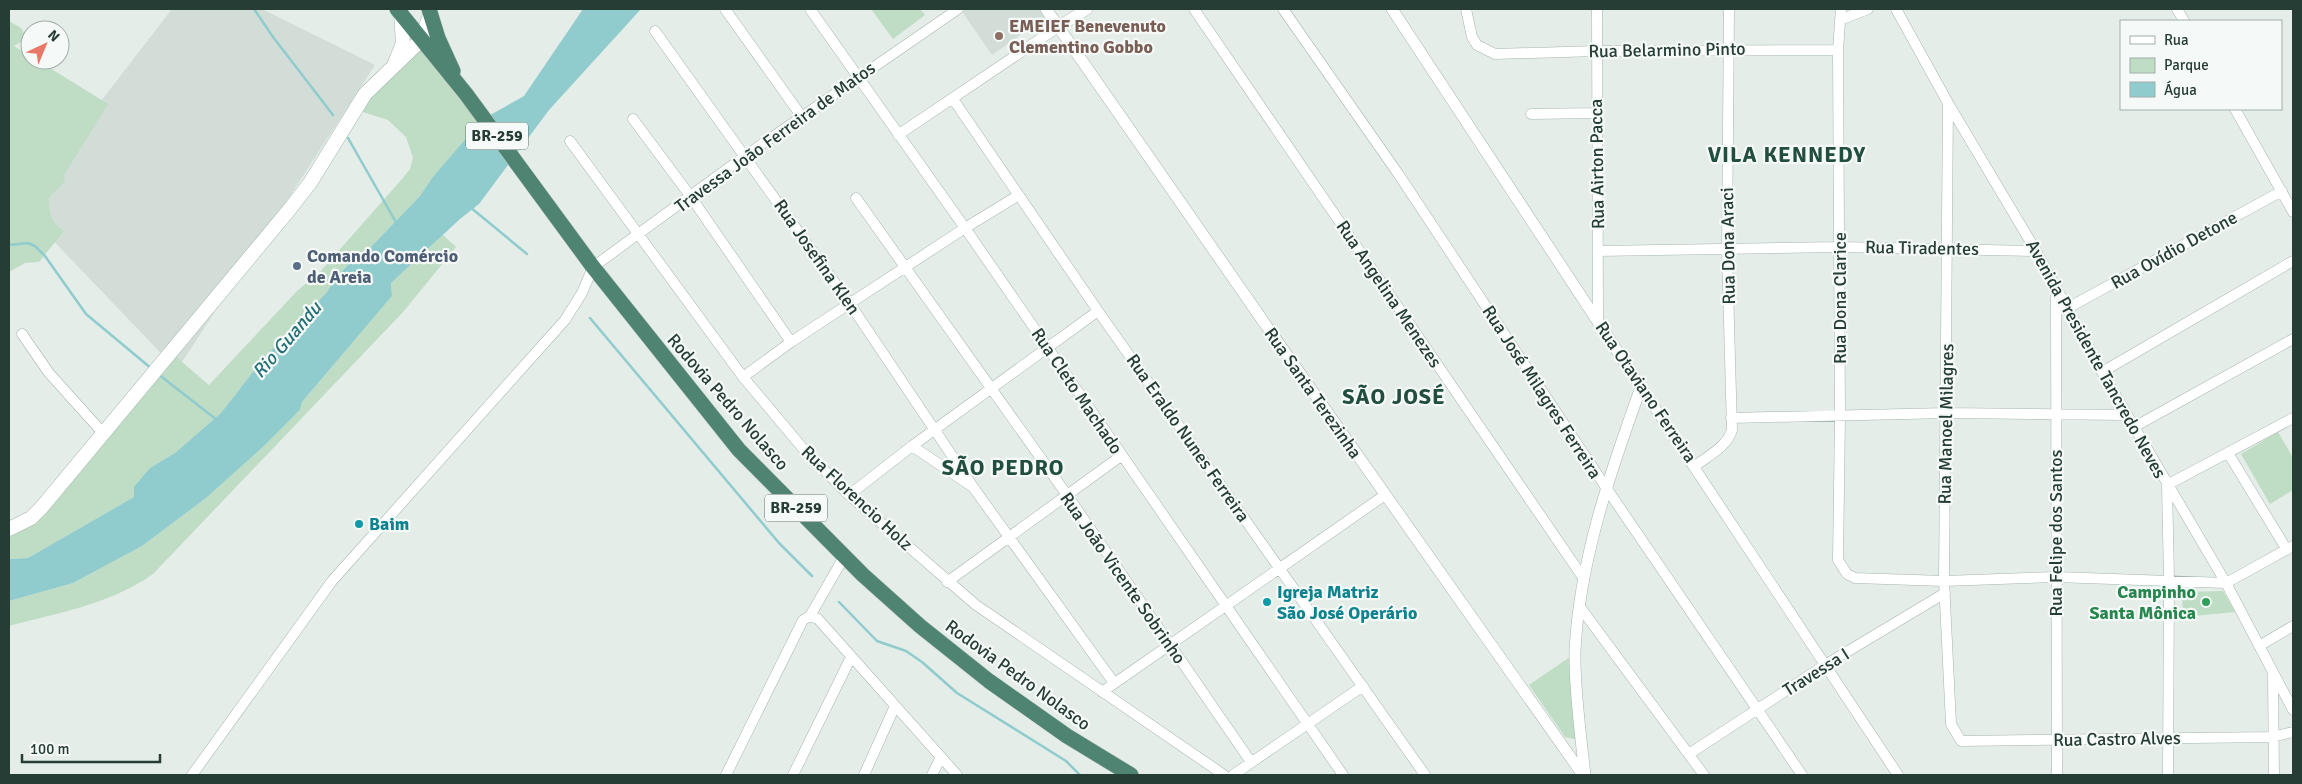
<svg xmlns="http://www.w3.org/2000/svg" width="2302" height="784" viewBox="0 0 2302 784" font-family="Signika,sans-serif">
  <rect width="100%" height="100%" fill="#e4ede8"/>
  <!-- built -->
  <path fill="#d3ddd7" d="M172 9H262L375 65 177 370 20 206Z
    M963 9H1040L1046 17 992 55 961 10Z"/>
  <!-- green -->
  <path fill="#bfdcc4" d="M871 9H920L925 15 893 39Z
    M9 21 21 28 25 35 21 42 14 46 30 56V60H37L108 104 64 175 65 181 49 198C49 214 51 222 64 231L39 262 25 263 9 272Z
    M420 46 482 123 432 178 420 196 368 250 355 258 336 277 327 292 263 359 221 413 175 453 150 468 134 497 28 558 9 559V534L175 356 209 385 297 291 319 273 402 179 410 169 413 158 406 137 388 120 360 111 365 102Z
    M443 235 456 247 404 311 153 574C111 604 57 613 9 626V601L73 583 142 546 206 498 264 446 300 410 302 402 392 296 391 283Z
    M2278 432 2293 458V490L2270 504 2241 454Z
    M2223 591 2235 612 2183 617 2182 592Z
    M1570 657 1578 740 1565 737 1529 685Z"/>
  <!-- water -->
  <path fill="#90cbce" d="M583 9H641L549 110 479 204 460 219 391 283 392 296 302 402 300 410 264 446 206 498 142 546 73 583 9 601V559L28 558 134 497V487L150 468 175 453 221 413 263 359 327 292 336 277 355 258 368 250 420 196 432 178 470 134 492 114 524 96Z"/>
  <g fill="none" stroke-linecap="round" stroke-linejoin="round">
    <!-- stream -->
    <path stroke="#90cbce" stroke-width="2.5" d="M254 9 273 37 333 115
      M348 138 397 224
      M470 207 527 254
      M9 245 28 243 35 246 45 256 86 314 152 369
      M590 318 779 543 812 576
      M158 374 217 420
      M839 602 877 641 906 651 922 662 957 693 1066 761 1080 775"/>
    <defs>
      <path id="minor" d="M725 9 802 117
        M810 9 965 228 1343 775
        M1194 9 1584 579
        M1283 9 1399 175 1607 489 1802 775
        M1466 9 1472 37 1477 45 1495 54 1597 51 1838 50
        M1597 9 1598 320
        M1841 9 1838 50 1840 417 1838 560 1847 574 1855 578 1944 581 2056 577 2226 583 2293 546
        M1896 9 1948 103 2036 251 2102 372 2226 583 2293 710
        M2177 9 2184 21
        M1840 20 1868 9
        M655 31 850 304 973 487
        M953 99 1098 311 1425 775
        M1948 103 1944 581 1951 724 1961 741 2272 737 2293 732
        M2235 109 2293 212
        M1531 114 1596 113
        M633 119 691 197 791 342
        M898 135 1058 27
        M570 141 743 377 806 452 849 495 976 605 1224 775
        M856 198 1067 495 1251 762
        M1598 251 1840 247 2036 251
        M2056 291 2057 775
        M2066 309 2282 191
        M22 334 49 373 103 433
        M2102 372 2293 261
        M743 377 791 342 965 228 1019 195
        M1641 387 1898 775
        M1731 418 1947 413 2126 415
        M2134 427 2293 339
        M912 446 973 487 1114 683
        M2228 453 2287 550
        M1695 466C1709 455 1727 447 1732 430L1727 250 1729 9
        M849 495 912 446 1098 311
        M947 582 1121 456
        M1580 607 1704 775
        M810 616 818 619 957 775
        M2259 646 2293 626
        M2273 676 2274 775
        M1102 692 1385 495
        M1689 754 1825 665 1945 593
        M192 775 332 581 565 320 582 293 593 267 745 156 958 9
        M726 775 803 620 810 616 844 557
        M793 775 851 657
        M864 775 895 706
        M932 775 941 757
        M1233 775 1363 686
        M2168 775 2169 579 2167 485 2293 418"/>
      <path id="tertiary" d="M1046 9 1263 321 1583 775
        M1392 9 1641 387C1611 470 1579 562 1575 651 1574 688 1581 738 1585 775
        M1058 27 1087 9"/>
      <path id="secondary" d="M395 63 403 43 401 14
        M9 529 31 518 42 507 289 210 310 183 365 94 421 40 430 15"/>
      <path id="trunk" d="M397 9 466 94 593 267 739 450 863 575 920 626 989 681 1067 736 1131 775
        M429 9 438 38 453 71"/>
    </defs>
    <!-- minor casing -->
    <use href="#minor" stroke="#a7b5ae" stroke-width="11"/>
    <!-- tertiary casing -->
    <use href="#tertiary" stroke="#a7b5ae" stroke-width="12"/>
    <!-- secondary casing -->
    <use href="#secondary" stroke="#a3b8af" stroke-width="15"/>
    <!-- trunk casing -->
    <use href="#trunk" stroke="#c2c9c6" stroke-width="16"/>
    <!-- minor -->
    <use href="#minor" stroke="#fff" stroke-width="10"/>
    <!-- tertiary -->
    <use href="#tertiary" stroke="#fff" stroke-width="11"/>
    <!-- secondary -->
    <use href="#secondary" stroke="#fff" stroke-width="14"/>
    <!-- trunk -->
    <use href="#trunk" stroke="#4f8472" stroke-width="15"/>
  </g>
  <!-- markers -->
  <circle fill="#8d6e63" stroke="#f5f9f7" stroke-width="2" cx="999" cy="36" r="5"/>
  <circle fill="#5c6f8a" stroke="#f5f9f7" stroke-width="2" cx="297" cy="266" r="5"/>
  <g fill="#0f9aa8" stroke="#f5f9f7" stroke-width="2">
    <circle cx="359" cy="524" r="5"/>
    <circle cx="1267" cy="602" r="5"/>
  </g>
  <circle fill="#2e9e5b" stroke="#f5f9f7" stroke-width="2" cx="2206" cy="602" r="5"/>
  <g text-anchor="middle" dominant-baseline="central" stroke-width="4.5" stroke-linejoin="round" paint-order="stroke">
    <!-- shield labels -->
    <g fill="#f5f9f7" stroke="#63756e" stroke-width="1">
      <rect x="466" y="122.5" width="62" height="27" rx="4"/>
      <rect x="765" y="494.5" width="62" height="27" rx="4"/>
    </g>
    <g font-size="16" font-weight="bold" fill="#253d34">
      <text x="497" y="136">BR-259</text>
      <text x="796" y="508">BR-259</text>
    </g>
    <!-- education labels -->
    <g font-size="18" font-weight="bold" fill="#785e54" stroke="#f5f9f7" text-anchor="start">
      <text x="1009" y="26">EMEIEF Benevenuto<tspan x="1009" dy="21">Clementino Gobbo</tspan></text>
    </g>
    <!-- street labels -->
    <g font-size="18" fill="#253d34" stroke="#f5f9f7">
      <text transform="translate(1667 50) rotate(-1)">Rua Belarmino Pinto</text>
      <text transform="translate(775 137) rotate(-36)">Travessa João Ferreira de Matos</text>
      <text transform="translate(1597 164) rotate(-91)">Rua Airton Pacca</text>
      <text transform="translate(1728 246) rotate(-91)">Rua Dona Araci</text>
      <text transform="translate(1922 248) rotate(1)">Rua Tiradentes</text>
      <text transform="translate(2174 250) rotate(-29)">Rua Ovídio Detone</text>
      <text transform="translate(817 257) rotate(55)">Rua Josefina Klen</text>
      <text transform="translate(1389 294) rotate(56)">Rua Angelina Menezes</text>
      <text transform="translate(1840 298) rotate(-90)">Rua Dona Clarice</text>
      <text transform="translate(2096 359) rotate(61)">Avenida Presidente Tancredo Neves</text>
      <text transform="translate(1077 391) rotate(56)">Rua Cleto Machado</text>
      <text transform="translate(1542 392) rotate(57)">Rua José Milagres Ferreira</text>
      <text transform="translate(1646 392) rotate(56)">Rua Otaviano Ferreira</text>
      <text transform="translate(1313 393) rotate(55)">Rua Santa Terezinha</text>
      <text transform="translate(728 402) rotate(49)">Rodovia Pedro Nolasco</text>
      <text transform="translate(1946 424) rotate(-89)">Rua Manoel Milagres</text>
      <text transform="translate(1188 438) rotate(55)">Rua Eraldo Nunes Ferreira</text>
      <text transform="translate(857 498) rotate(43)">Rua Florencio Holz</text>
      <text transform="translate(2056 533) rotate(-90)">Rua Felipe dos Santos</text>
      <text transform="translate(1123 578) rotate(55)">Rua João Vicente Sobrinho</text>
      <text transform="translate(1816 672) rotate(-32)">Travessa I</text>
      <text transform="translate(1018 675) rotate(36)">Rodovia Pedro Nolasco</text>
      <text transform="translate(2117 739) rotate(-1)">Rua Castro Alves</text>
    </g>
    <!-- service labels -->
    <g font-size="18" font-weight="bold" fill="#4e5e75" stroke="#f5f9f7" text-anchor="start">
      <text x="307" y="256">Comando Comércio<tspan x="307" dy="21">de Areia</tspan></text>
    </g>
    <!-- culture labels -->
    <g font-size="18" font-weight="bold" fill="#0d838f" stroke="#f5f9f7" text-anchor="start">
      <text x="369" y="524">Baim</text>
      <text x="1277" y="592">Igreja Matriz<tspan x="1277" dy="21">São José Operário</tspan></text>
    </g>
    <!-- leisure labels -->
    <g font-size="18" font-weight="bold" fill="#27864d" stroke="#f5f9f7" text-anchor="end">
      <text x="2196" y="592">Campinho<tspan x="2196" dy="21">Santa Mônica</tspan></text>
    </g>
    <!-- water labels -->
    <g font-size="19" font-style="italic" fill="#227076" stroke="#f5f9f7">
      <text transform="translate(287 340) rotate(-49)">Rio Guandu</text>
    </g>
    <!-- district labels -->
    <g font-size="22" font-weight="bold" letter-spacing="1" fill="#224e3f" stroke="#f5f9f7">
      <text x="1787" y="154">VILA KENNEDY</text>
      <text x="1394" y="396">SÃO JOSÉ</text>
      <text x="1003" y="467">SÃO PEDRO</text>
    </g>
  </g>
  <!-- border -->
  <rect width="2302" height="784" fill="none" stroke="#253d34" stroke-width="20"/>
  <!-- legend -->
  <rect x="2120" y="20" width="162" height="90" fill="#f5f9f7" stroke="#a2aea9"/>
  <rect x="2130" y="36" width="25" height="8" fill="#ffffff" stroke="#a2aea9"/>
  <text x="2164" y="45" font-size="15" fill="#253d34">Rua</text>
  <rect x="2130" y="58" width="25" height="15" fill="#bfdcc4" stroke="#a2aea9"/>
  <text x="2164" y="70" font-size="15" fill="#253d34">Parque</text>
  <rect x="2130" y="82" width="25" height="15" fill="#90cbce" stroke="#a2aea9"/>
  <text x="2164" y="95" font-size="15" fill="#253d34">Água</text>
  <!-- north arrow -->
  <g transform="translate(45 45) rotate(44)"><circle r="24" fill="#f5f9f7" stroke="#a2aea9"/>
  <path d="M0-4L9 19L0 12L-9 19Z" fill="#e97966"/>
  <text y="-8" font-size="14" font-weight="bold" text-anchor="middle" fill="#253d34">N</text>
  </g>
  <!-- scale -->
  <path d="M22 754v8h138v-8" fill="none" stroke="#253d34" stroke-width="2.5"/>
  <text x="30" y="754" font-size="15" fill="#253d34" stroke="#f5f9f7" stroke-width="4" paint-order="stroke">100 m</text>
</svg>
